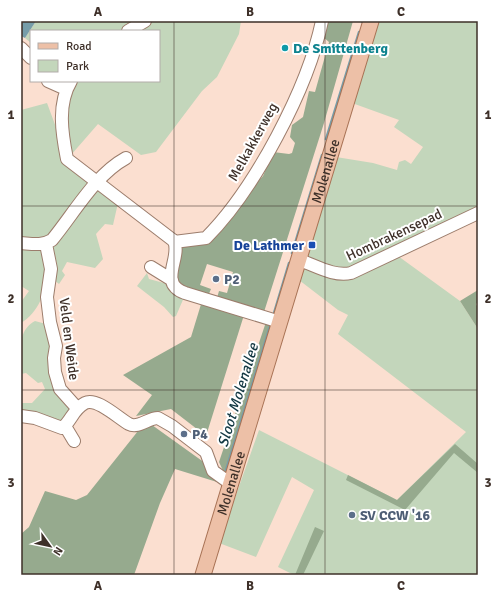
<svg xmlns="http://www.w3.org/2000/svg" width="499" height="596" viewBox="0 0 499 596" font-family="Signika,sans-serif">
  <rect width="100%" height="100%" fill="#fbdfd0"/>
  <!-- green -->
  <path fill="#c3d6bb" d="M36 21H136L120 31H31V43L25 38Z
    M151 21H241L239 34 217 77 202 91 156 152 141 155 98 124 71 155C64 138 65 97 74 81H159V31H134Z
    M377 21H478V211L365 264 340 271 307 259 306 256 336 157 373 163 397 170 399 162 405 160 411 164 423 147 394 127 399 120 352 103Z
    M47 103 57 130 62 156 92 183 51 238 21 240V110Z
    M98 187 118 203 113 225 105 224 96 234 103 259 95 268 67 262 62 271 65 275 59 284 54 280 57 264 52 247Z
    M21 246 42 250C44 256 48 265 47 271 47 291 38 313 21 323V302L29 291 21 286Z
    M398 256 460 301 478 329V575H294L278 567 314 490 292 477 256 557 219 543 259 430 397 500 466 432 338 334 348 315 338 310 299 280 303 267 332 277Z
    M147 273 149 279 164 283 174 291 185 295 176 316 173 317 164 307 137 286Z
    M35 321 46 324 69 405V417L61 424 21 412V403H32L45 389 42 382 38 383 26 373 21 374C21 355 16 331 35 321Z"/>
  <!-- forest -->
  <path fill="#96aa8e" d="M324 21H353L324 123 264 312 217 298 219 291 227 293 233 272 207 264 200 285 211 289 208 296 177 283 180 242 195 238 203 245 253 187 263 176 273 152 289 154 292 153 295 143 290 137 292 125 303 117 309 91 315 92 329 42 323 37Z
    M478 290V302L476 304 478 308V329L460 301Z
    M202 301 244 315 206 436 171 409 136 416 152 395 123 375 191 337Z
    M266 322 274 326 226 477 219 462Z
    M152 425 205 463 217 482 175 469 160 503 134 575H21V534L29 527 45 491 76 500 87 495 142 426Z
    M455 444 478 464V473L454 453 405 510 346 480 348 475 397 500Z
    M315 527 324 531 303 575H295Z"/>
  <!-- water -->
  <path fill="#769da9" d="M24 21H36L25 38 21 36V23Z"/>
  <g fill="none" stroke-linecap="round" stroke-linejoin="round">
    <!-- stream -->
    <path stroke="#769da9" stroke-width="2.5" d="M362 22V21
      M326 139 359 32
      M292 253 322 155
      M274 313 289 263
      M226 470 270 326"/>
    <defs>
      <path id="minor" d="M128 31 145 21
        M21 48 31 58
        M48 81 66 89
        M71 81C57 104 62 134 67 159L174 241C182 258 157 283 185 293L280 322
        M174 242 206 238C255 189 308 88 322 21
        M21 243C33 244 42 246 52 240 75 212 95 175 126 158
        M46 244 51 269 47 297 50 322 56 346 54 358 55 372 60 389 77 408
        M299 260C315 265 333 277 351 273L478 213
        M151 267 172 280
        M21 416 35 418 62 428C71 422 73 409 85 403 97 397 118 418 129 424 138 429 148 418 158 418L172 426 206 452 213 471 231 484
        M65 426 74 441"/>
      <g id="major">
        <path id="s1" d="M203 575 371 21"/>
      </g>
    </defs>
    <!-- minor casing -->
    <use href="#minor" stroke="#9c7d6c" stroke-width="14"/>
    <!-- major casing -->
    <use href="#major" stroke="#a87255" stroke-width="17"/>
    <!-- minor -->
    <use href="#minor" stroke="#fff" stroke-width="12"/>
    <!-- major -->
    <use href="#major" stroke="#edc0a7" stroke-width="15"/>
  </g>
  <!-- grid -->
  <path fill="none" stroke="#3e3029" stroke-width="1" stroke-opacity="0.55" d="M174 21V575M325 21V575M21 206H478M21 390H478"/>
  <!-- markers -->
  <circle fill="#0f9aa8" stroke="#fff" stroke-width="1.5" cx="285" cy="48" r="4"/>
  <rect fill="#1a4fb4" stroke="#fff" stroke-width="1.5" x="308" y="241" width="8" height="8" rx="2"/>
  <g fill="#5c6f8a" stroke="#fff" stroke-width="1.5">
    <circle cx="216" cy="279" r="4"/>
    <circle cx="184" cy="434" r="4"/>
    <circle cx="352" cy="515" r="4"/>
  </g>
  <g text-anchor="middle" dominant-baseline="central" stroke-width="4" stroke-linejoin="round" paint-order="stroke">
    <!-- culture labels -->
    <g font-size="14" font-weight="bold" fill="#0d838f" stroke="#fff" text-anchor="start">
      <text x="293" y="48">De Smittenberg</text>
    </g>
    <!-- street labels -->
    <g font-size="14" fill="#3e3029" stroke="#fff">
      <text transform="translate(253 142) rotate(-61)">Melkakkerweg</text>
      <text stroke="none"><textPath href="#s1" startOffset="422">Molenallee</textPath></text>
      <text transform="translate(394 235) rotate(-25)">Hombrakensepad</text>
      <text transform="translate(69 339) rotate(83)">Veld en Weide</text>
      <text stroke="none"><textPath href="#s1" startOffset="96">Molenallee</textPath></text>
    </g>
    <!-- transit labels -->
    <g font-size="14" font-weight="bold" fill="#164399" stroke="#fff" text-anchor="end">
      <text x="304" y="245">De Lathmer</text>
    </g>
    <!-- service labels -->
    <g font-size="14" font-weight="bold" fill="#4e5e75" stroke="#fff" text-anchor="start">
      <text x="224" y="279">P2</text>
      <text x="192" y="434">P4</text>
      <text x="360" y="515">SV CCW '16</text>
    </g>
    <!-- water labels -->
    <g font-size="15" font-style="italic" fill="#133843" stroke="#fff">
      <text transform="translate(238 395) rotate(-73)">Sloot Molenallee</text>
    </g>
  </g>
  <!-- border -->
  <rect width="499" height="596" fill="none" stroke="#ffffff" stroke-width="44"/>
  <!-- legend -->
  <rect x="30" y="30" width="130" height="52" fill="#ffffff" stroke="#b2aca9"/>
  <rect x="38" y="43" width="20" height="6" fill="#edc0a7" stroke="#b2aca9"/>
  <text x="66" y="50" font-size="12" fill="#3e3029">Road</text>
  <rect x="38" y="60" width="20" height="12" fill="#c3d6bb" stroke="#b2aca9"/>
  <text x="66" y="70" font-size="12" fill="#3e3029">Park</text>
  <!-- north arrow -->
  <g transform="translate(50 546) rotate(123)" stroke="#ffffff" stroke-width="3" paint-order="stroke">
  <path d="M0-3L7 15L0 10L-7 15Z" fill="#3e3029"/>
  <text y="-6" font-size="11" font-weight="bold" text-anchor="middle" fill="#3e3029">N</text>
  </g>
  <rect x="22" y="22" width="455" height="552" fill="none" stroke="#3e3029" stroke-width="1.5"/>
  <g font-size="13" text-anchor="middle" font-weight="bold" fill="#3e3029">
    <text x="98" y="16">A</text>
    <text x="250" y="16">B</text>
    <text x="401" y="16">C</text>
    <text x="11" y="119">1</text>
    <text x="488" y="119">1</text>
    <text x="11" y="303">2</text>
    <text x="488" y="303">2</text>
    <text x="11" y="487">3</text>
    <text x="488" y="487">3</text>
    <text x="98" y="590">A</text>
    <text x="250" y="590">B</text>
    <text x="401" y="590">C</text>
  </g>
</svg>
